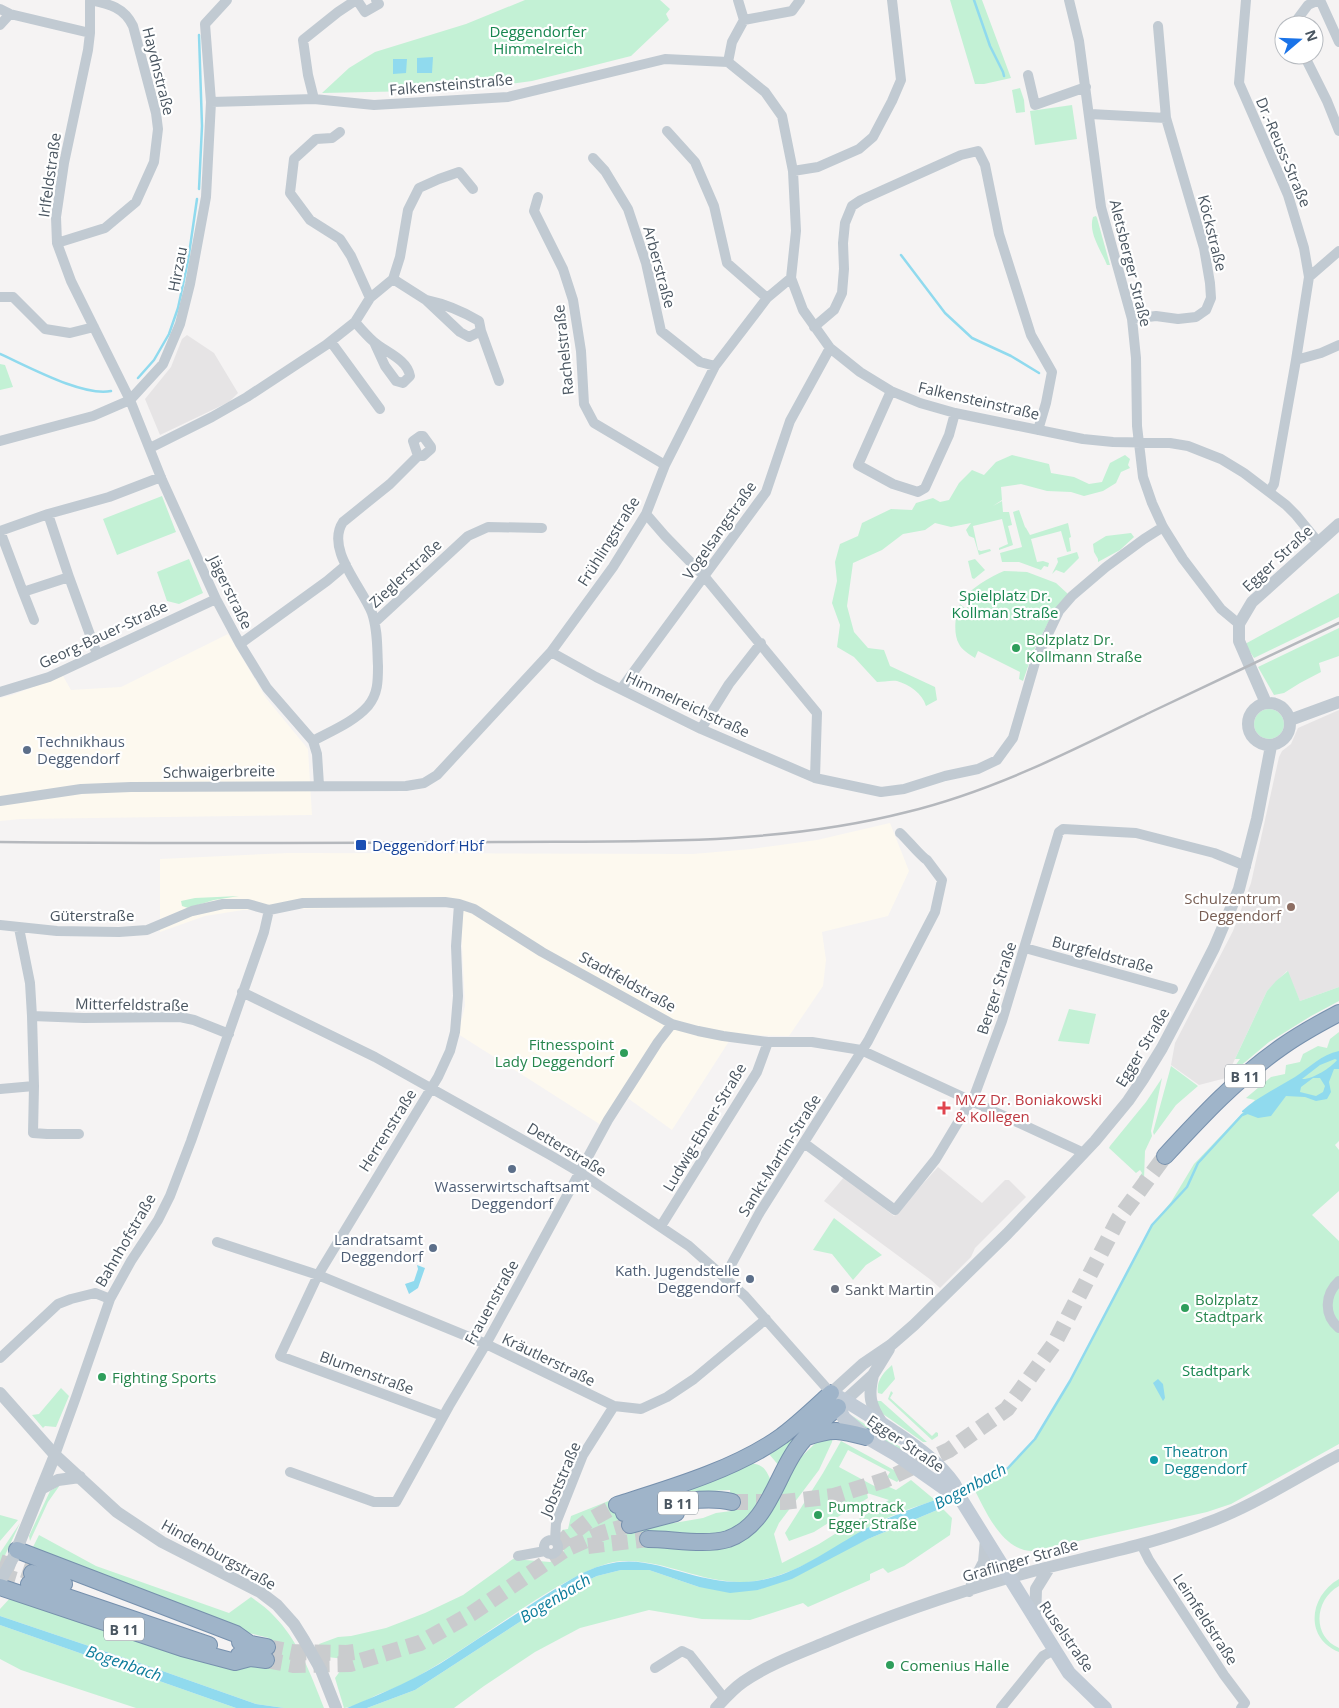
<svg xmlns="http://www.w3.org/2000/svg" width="1339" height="1708" viewBox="0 0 1339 1708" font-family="'Open Sans',sans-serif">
  <rect width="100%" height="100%" fill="#f5f3f3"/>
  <!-- commercial -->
  <path fill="#fdf9ef" d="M228 634 266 698 308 749 312 815 21 819 0 821V698L12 695 63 676 71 690 121 687Z
    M890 823 909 871 888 916 822 932 826 960 823 986 789 1036 733 1035 672 1130 622 1094 601 1125 458 1034 465 1006 460 906 243 910 205 916 160 932V859L288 853 693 854 751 849 817 840Z"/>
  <!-- education -->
  <path fill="#e6e4e5" d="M187 335 214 353 238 393 229 402 160 435 145 399 171 367 182 339Z
    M1339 710V987L1300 1001 1287 971 1267 991 1226 1078 1199 1085 1171 1065 1175 1043 1233 931 1251 883 1279 757 1282 751 1291 744 1298 728Z
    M938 1167 982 1203 1005 1180H1009L1026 1197 975 1248 971 1257 940 1288 931 1280 824 1201 844 1177 894 1216Z"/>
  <!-- green -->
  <path fill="#c3f1d5" d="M525 0H660L670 9 666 14 669 20 631 56 532 81 465 90 322 93 349 68 375 52 466 24Z
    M950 0H982L1011 78 984 84H975Z
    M1020 88 1024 100 1025 112 1016 113 1012 90Z
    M1072 105 1077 139 1035 145 1030 111Z
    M1096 216 1097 218 1110 265H1107C1101 250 1088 233 1093 217Z
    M0 364 5 365 13 387 0 390Z
    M1012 455 1049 464 1051 473 1074 477 1089 484 1102 482 1110 463 1125 455 1130 459 1128 465 1130 468 1121 472 1116 483 1103 491 1084 496 1071 492 1047 491 1021 484 1001 487 1002 500 993 506 1002 501 1003 512H1009L1012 525 1008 526 1013 545 999 550V548L1008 544 1002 519 973 526 978 550 981 551 990 549 991 551 979 555 974 538 969 536 966 530 971 523 951 527 935 523 925 530 903 534 882 550 853 563 847 606 854 632 868 648 884 650 890 666 935 687 937 700 926 706C922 693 910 685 897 681 891 680 883 682 877 682L854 657 837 647 840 625 832 603 837 581 835 562 840 544 858 536 862 523 891 509 912 510 916 503 933 498 940 502 949 500 959 483 972 470 984 475 996 462Z
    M162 496 176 532 117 555 103 519Z
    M1019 510 1025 527 1026 528 1030 535 1068 523 1071 537 1069 538 1071 551 1067 552 1061 531 1031 539 1037 562 1043 561 1049 563 1048 567 1044 566 1041 570 1019 562H1002L1000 553 1022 547 1013 512Z
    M1131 533 1134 537 1120 550 1098 562V559L1094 552 1093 544 1106 536Z
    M1077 552 1079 558 1064 573 1056 570 1052 574 1058 562 1057 558Z
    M189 559 203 593 179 604 167 601 157 572Z
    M975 559 985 570 974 579 972 578 968 561Z
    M1004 571 1027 572 1056 583 1068 594 1052 615 1050 614V619L1033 652 1023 681 1019 679 1020 672 978 651 975 658C969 654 962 650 959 644 953 634 955 615 960 604L965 608 967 612V604L961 600C972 588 989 577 1004 571Z
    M1339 593V617L1254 658 1245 644Z
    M1339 628V656L1319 663 1321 672 1300 683 1284 693 1274 695 1258 667Z
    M1254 724a15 15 0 1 1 30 0a15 15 0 1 1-30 0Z
    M239 896 214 900 188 908 182 906 181 901 195 898Z
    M1288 971 1300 1001 1339 987V1001L1311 1016 1269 1042 1226 1078 1240 1059H1235L1267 991 1276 981Z
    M1069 1009 1096 1014 1089 1044 1058 1041Z
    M1339 1032V1141L1335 1145 1339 1150V1191L1312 1215 1339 1241V1444L1231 1504 1207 1512 1034 1551C1002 1552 986 1511 973 1487L1008 1468 1035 1439 1070 1381 1152 1225 1171 1202 1194 1164 1255 1100 1246 1098 1271 1077 1285 1074 1286 1065 1300 1062 1303 1054 1318 1046 1327 1048 1330 1039Z
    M1171 1066 1198 1086 1176 1105 1154 1135 1153 1132Z
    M1162 1078 1151 1131 1152 1136 1145 1151 1144 1179 1142 1180 1139 1177 1142 1173 1140 1170 1136 1173 1109 1148 1110 1146 1146 1102Z
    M834 1218 882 1255 866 1265 853 1280 832 1254 813 1250Z
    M892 1365 895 1379 882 1394 878 1393C876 1381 883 1373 892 1365Z
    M61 1388 69 1396 56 1427 45 1426 43 1428 32 1415 39 1414Z
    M891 1391 893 1393 890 1398 932 1436 936 1432 938 1433V1436L932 1440 888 1399Z
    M875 1401H881L927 1442H923L883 1414Z
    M851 1415 892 1442 910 1453C882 1444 872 1435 851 1415Z
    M802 1430 780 1467 769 1454Z
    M833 1434 832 1442 819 1470 779 1523 774 1534 782 1563 819 1544 889 1500 867 1493 868 1498 814 1532 789 1541 785 1533 823 1473 841 1441 903 1475 897 1482 887 1477 890 1472 848 1450 839 1467 878 1488 880 1483 896 1490 911 1480 935 1500C919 1506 901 1511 885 1519 842 1541 792 1582 741 1582 701 1582 666 1561 627 1561 613 1560 596 1567 583 1573 526 1601 476 1644 420 1675 407 1683 393 1689 379 1694 368 1699 356 1707 344 1708L335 1678 346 1663 345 1659 327 1657 319 1644 338 1637 351 1636 386 1628 425 1613 463 1595 513 1559 550 1562 564 1554 562 1530 568 1529 571 1516 616 1498 626 1529 665 1520 674 1523 703 1518 716 1513 731 1511 730 1490 688 1492 673 1499 653 1498 747 1463C762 1464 765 1467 771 1481 758 1517 732 1538 693 1538 677 1538 662 1534 646 1534L647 1544 691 1547 715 1546 730 1542 750 1532 766 1516 801 1457 822 1437Z
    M60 1485 48 1502 30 1541 29 1536 50 1491Z
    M942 1508 952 1518 950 1535 904 1566 888 1573 883 1568 870 1574V1580L808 1607 803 1603 750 1620 702 1619 649 1610 580 1628 535 1652 484 1686 454 1708H367L415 1690 575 1586 597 1576 621 1570H649L699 1587 758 1590 868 1539Z
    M0 1515 18 1520 0 1541Z
    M20 1523 0 1566V1553Z
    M39 1535 96 1566 229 1613 251 1597C259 1603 267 1608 273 1615 299 1641 311 1675 324 1708H284L256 1704 154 1668 0 1616V1609L11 1597 211 1659 265 1668 269 1638 214 1624 31 1551Z
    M1339 1579V1586C1315 1599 1311 1636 1339 1648V1652C1304 1638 1309 1596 1339 1579Z
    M0 1625 236 1708H136L21 1670 0 1659Z"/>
  <!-- water -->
  <path fill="#90daee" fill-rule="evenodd" d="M433 57 432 73H417V58Z
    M393 59H407L406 73 393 74Z
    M1339 1051V1069H1334L1329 1082 1331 1092 1327 1099 1316 1101 1305 1097 1286 1096 1271 1116 1258 1118 1242 1112V1111C1258 1097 1277 1088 1295 1077 1310 1067 1321 1055 1339 1051ZM1335 1059 1337 1060C1331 1068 1311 1080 1302 1079L1320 1065ZM1313 1078H1320L1325 1086 1323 1092 1316 1096 1300 1092 1301 1087Z
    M417 1265 425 1268 418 1288 409 1294 405 1284 414 1281 418 1269Z
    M1158 1379 1163 1384 1165 1398 1163 1401 1153 1383Z
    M935 1500 942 1508 868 1539 792 1579 758 1590 730 1593 699 1587 649 1570H621L597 1576 575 1586 415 1690 367 1708H347C383 1693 419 1678 452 1656 482 1636 513 1616 544 1596 562 1585 583 1570 604 1565 635 1556 659 1566 689 1574 711 1580 733 1584 756 1581 793 1576 827 1551 858 1533 883 1519 908 1510 935 1500Z
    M0 1616 154 1668 256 1704 284 1708H236L0 1625Z"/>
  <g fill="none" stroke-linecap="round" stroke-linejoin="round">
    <!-- stream -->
    <path stroke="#90daee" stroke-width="2.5" d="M974 0 990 46 1003 72 1004 76
      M199 35 202 126 199 189
      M901 255 945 313 972 338 1011 356 1039 373
      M0 354C27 366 83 397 111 391
      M138 378 154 360 169 334 178 308 188 261 197 199
      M964 1492 1008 1468 1035 1439 1070 1381 1152 1225 1187 1187 1198 1163 1242 1115 1247 1113
      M937 1504 950 1498"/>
    <!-- trunk-tunnel -->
    <path stroke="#caccce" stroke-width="16" stroke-dasharray="16 8" stroke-linecap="butt" d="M732 1502H784L834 1496 885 1480 949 1450 1007 1409 1054 1344 1119 1218 1165 1156
      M556 1546 588 1521 617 1505
      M588 1546 648 1539
      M0 1562 32 1573
      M0 1575 29 1584
      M267 1647 292 1652 347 1653 354 1652
      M266 1660 294 1665 350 1664 420 1643 471 1614 566 1549 602 1533 630 1525"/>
    <defs>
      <path id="trunk" d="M1165 1156C1201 1117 1238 1077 1283 1046 1300 1034 1320 1023 1339 1013
        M807 1437C833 1428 840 1430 866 1437
        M617 1505C671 1488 736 1469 782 1436 799 1423 815 1408 831 1393
        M624 1513C657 1507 699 1494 732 1502
        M630 1525 676 1513
        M648 1539C672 1539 705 1546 728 1539 765 1526 774 1484 793 1454 804 1436 822 1420 838 1407
        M17 1550 236 1634 250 1644
        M32 1573 64 1584
        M29 1584 209 1645
        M0 1587 182 1648 235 1662 250 1658
        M240 1642 267 1647
        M239 1655 250 1658 266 1660"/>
    </defs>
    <!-- trunk casing -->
    <use href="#trunk" stroke="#7690ad" stroke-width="18"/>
    <!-- minor -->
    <path stroke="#c1cad2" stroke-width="10" d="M90 0V33L88 50 64 163 56 217 57 243 71 281 130 400 162 480 216 599 240 644 267 688 313 741 317 754 319 785
      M357 0 365 12 379 4 376 0
      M1069 0 1079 41 1101 207 1132 319 1136 358 1137 426 1143 477 1152 503 1163 527 1183 559 1221 609 1239 624
      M1246 0 1239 83 1288 195 1304 248 1309 277 1296 360 1274 484 1269 492
      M1320 0 1339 42
      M0 9 10 14 90 33
      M744 20 792 11 800 0
      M0 25 10 14
      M1293 25 1308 5 1319 0
      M1304 55 1327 101 1339 131
      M728 62 732 42 744 20 738 0
      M1028 75 1035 105 1086 87
      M314 99 308 75 303 40 338 12 356 0
      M211 102 314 99 374 105 508 97 665 59 728 62 765 92 782 116 793 171 796 231 791 278 803 310 830 348 860 372 891 391 920 403 955 413 1083 439 1113 442 1170 443 1188 446 1221 459 1244 473 1286 505 1296 515 1318 542
      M1090 114 1166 118
      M667 131 695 162 714 206 727 263 767 298
      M340 132 332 138 316 139 294 159 290 193 310 220 340 239 351 256 370 298
      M593 158 605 171 628 209 646 263 661 331 700 362 715 366
      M793 171 818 167 859 149 873 137 892 101 901 80 892 0
      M538 197 534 211 563 269 573 300 581 351 584 404 594 423 665 465
      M57 243 105 228 136 202 154 162 158 129 156 113 133 26C124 7 109 4 90 0
      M1309 277 1339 251
      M393 279 426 300 460 332 469 337 481 331 479 321C462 311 445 304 426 300
      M0 297H13L45 329 70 333 94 327
      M1132 319 1156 316 1178 319 1196 317 1206 310 1211 298 1210 283 1204 248 1166 118 1158 26
      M355 322C361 329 367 336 374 342 385 352 407 359 410 376L403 383 396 381 385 366 374 342
      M814 327 834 310 842 293 844 269 843 243 845 223 852 206 861 200 961 155 978 151 985 165 999 234 1031 335 1052 372 1046 403 1038 430
      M481 331 499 381
      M331 342 380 409
      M1296 360 1321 353 1339 345
      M891 391 858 465 893 484 918 492 925 488 949 435 955 413
      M0 441 93 416 130 400 163 364 180 324 190 284 206 197 211 102 205 24 227 0
      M150 448 212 417 247 397 326 345 355 322 370 298 393 279 400 257 408 210 419 188 439 179 459 172 473 189
      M646 514 665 536 704 576 817 713 815 778
      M0 531 23 592 69 577 48 514
      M0 531 48 514 109 497 161 477
      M69 577 97 654
      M23 592 34 620
      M375 622 468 536 488 527 542 528
      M240 644 327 581 346 565
      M551 652 596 677 701 729 815 778 881 792 904 789 945 776 978 769 997 760 1013 738 1036 659 1059 611 1072 596 1106 567 1144 539 1163 527
      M621 689 766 492 790 421 830 348
      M0 692 49 677 216 599
      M701 729 729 684 761 643
      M313 741C331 731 354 722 368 706 378 694 378 681 378 666 377 648 378 630 372 613 362 587 325 549 343 522L390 484 418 456H423L431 449V447L423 436H420L413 441 418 456
      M0 801 81 789 131 787 406 786 424 783 437 775 551 652 613 567 646 514 665 465 715 366 767 298 791 278
      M0 925 57 931 119 932 147 930 192 911 223 904H248L269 910 303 903 445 902 459 904 474 909 542 952 672 1024 698 1031 723 1036 768 1042H812L861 1050 1084 1153
      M1025 948 1173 989
      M242 992 375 1057 550 1155 579 1172 689 1246 745 1296 831 1393
      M32 1016 84 1018 180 1017 194 1020 229 1034
      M34 1086 33 1133 47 1134H79
      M0 1089 34 1086 32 1016 30 983 19 928
      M804 1143 895 1210 936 1159 975 1094 1002 1021 1059 832 1063 829 1136 833 1214 853 1246 866
      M661 1226 757 1072 768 1042
      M217 1242 318 1275 486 1344 614 1406 641 1409 667 1397 694 1379 766 1319
      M725 1276 760 1212 868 1041 935 912 942 880 927 860C922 858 906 838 900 833
      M1339 1281C1325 1294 1323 1315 1339 1328
      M0 1358 58 1304 71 1299 95 1293 110 1299
      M443 1416 280 1356 318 1275 438 1077 450 1051 455 1032 458 996 456 946 459 904
      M55 1455 76 1397 110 1299 131 1261 158 1220 170 1196 191 1141 264 932 269 910
      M290 1472 374 1502H396L449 1406 486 1344 519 1284 608 1120 658 1042 672 1024
      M544 1547a7 7 0 1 1 14 0a7 7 0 1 1-14 0Z
      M555 1540 556 1523 583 1455 614 1406
      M1141 1544 1149 1560 1224 1675 1245 1703 1241 1708
      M518 1556 545 1551
      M655 1668 682 1651 690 1655 725 1699
      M1001 1708 1043 1656 1054 1650"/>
    <!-- tertiary -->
    <path stroke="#c1cad2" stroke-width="12" d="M1248 724a21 21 0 1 1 42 0a21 21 0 1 1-42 0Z
      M1266 703 1239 641V624L1252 602 1339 524
      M1290 720 1339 702
      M873 1375C868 1396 870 1405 882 1423
      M0 1393 55 1455 117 1512 162 1542 260 1592 277 1605 294 1624 304 1640 321 1670 336 1708
      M831 1393 863 1364 891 1345 914 1325 1007 1234 1095 1141 1128 1101 1143 1079 1162 1048 1191 993 1214 948 1239 889 1257 819 1271 746
      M838 1407 873 1375 889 1349
      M41 1489 58 1480 80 1477
      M0 1582 14 1556 55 1455
      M969 1591 984 1562 986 1539
      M1035 1620 1036 1589 1049 1568
      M716 1708C724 1699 733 1689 743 1682 769 1664 800 1653 829 1641 888 1616 949 1595 1011 1577 1075 1559 1142 1548 1204 1524 1252 1507 1295 1478 1339 1455"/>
    <!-- secondary -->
    <path stroke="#c1cbd6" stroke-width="14" d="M831 1393C853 1404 873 1418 893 1431 915 1446 938 1461 954 1484 957 1489 959 1495 962 1501L1069 1673 1105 1708
      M834 1399 844 1418 866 1437 897 1455 961 1500"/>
    <!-- trunk -->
    <use href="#trunk" stroke="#9fb4c9" stroke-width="16"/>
    <!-- rail -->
    <path stroke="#b5b8bd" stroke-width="2.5" d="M0 842C167 844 333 843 500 842 636 841 774 846 907 812 993 791 1072 751 1151 712 1214 682 1276 653 1339 623"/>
  </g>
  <!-- markers -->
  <g fill="#2e9e5b" stroke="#fff" stroke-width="2">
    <circle cx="1016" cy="648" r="5"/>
    <circle cx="624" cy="1053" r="5"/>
    <circle cx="1185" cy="1308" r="5"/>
    <circle cx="102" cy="1377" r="5"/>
    <circle cx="818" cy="1515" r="5"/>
    <circle cx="890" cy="1665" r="5"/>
  </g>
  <g fill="#5c6f8a" stroke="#fff" stroke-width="2">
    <circle cx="27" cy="750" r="5"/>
    <circle cx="512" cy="1169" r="5"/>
    <circle cx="433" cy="1248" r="5"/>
    <circle cx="750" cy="1279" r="5"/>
  </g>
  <rect fill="#1a4fb4" stroke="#fff" stroke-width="2" x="355" y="839" width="12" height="12" rx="2.5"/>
  <circle fill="#8d6e63" stroke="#fff" stroke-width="2" cx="1291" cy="907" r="5"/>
  <path fill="#e0444e" stroke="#fff" stroke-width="2" d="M941.5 1100.5h5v5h5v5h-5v5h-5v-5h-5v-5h5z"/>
  <circle fill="#6b7280" stroke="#fff" stroke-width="2" cx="835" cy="1289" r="5"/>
  <circle fill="#0f9aa8" stroke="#fff" stroke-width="2" cx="1154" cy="1460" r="5"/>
  <g text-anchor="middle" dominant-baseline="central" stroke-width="4.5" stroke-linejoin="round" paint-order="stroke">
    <!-- shield labels -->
    <g fill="#fff" stroke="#808990" stroke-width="1">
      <rect x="1225" y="1064.5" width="40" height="23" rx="4"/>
      <rect x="658" y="1491.5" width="40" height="23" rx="4"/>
      <rect x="104" y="1617.5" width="40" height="23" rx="4"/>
    </g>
    <g font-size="14" font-weight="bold" fill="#4a5661">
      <text x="1245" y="1076">B 11</text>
      <text x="678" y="1503">B 11</text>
      <text x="124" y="1629">B 11</text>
    </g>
    <!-- park labels -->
    <g font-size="15" fill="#17864f" stroke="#fff">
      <text x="538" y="31">Deggendorfer<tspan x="538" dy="17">Himmelreich</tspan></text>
      <text x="1005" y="595">Spielplatz Dr.<tspan x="1005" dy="17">Kollman Straße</tspan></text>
      <text x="1216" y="1370">Stadtpark</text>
    </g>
    <!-- street labels -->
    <g font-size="15" fill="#4a5661" stroke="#fff">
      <text transform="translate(159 71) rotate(76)">Haydnstraße</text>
      <text transform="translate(451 84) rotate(-5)">Falkensteinstraße</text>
      <text transform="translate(1284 152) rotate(67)">Dr.-Reuss-Straße</text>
      <text transform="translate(49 175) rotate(-82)">Irlfeldstraße</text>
      <text transform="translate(1213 233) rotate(76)">Köckstraße</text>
      <text transform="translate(1131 263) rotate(76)">Aletsberger Straße</text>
      <text transform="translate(660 267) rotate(75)">Arberstraße</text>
      <text transform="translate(177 269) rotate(-79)">Hirzau</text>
      <text transform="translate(563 350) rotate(-96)">Rachelstraße</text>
      <text transform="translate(979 400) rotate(13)">Falkensteinstraße</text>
      <text transform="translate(719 530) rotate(-55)">Vogelsangstraße</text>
      <text transform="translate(608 541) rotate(-58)">Frühlingstraße</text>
      <text transform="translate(1277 558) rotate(-43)">Egger Straße</text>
      <text transform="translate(405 573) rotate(-43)">Zieglerstraße</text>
      <text transform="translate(231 592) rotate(64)">Jägerstraße</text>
      <text transform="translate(103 634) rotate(-25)">Georg-Bauer-Straße</text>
      <text transform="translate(688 704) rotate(25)">Himmelreichstraße</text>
      <text transform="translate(219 771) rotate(-1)">Schwaigerbreite</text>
      <text x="92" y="915">Güterstraße</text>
      <text transform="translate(1103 954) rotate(15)">Burgfeldstraße</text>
      <text transform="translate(628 981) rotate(29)">Stadtfeldstraße</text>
      <text transform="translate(996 988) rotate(-72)">Berger Straße</text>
      <text transform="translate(132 1004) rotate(1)">Mitterfeldstraße</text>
      <text transform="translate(1142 1047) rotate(-59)">Egger Straße</text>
      <text transform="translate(704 1127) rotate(-59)">Ludwig-Ebner-Straße</text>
      <text transform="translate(387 1130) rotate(-58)">Herrenstraße</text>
      <text transform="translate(567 1149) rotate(31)">Detterstraße</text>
      <text transform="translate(779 1155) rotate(-58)">Sankt-Martin-Straße</text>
      <text transform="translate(125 1240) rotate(-60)">Bahnhofstraße</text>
      <text transform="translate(491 1302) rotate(-61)">Frauenstraße</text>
      <text transform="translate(549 1359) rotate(26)">Kräutlerstraße</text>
      <text transform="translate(367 1372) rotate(20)">Blumenstraße</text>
      <text transform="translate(906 1443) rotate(34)">Egger Straße</text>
      <text transform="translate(560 1479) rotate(-67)">Jobststraße</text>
      <text transform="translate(219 1554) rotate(29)">Hindenburgstraße</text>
      <text transform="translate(1020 1560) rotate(-16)">Graflinger Straße</text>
      <text transform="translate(1206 1619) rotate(57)">Leimfeldstraße</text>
      <text transform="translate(1067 1636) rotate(55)">Ruselstraße</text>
    </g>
    <!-- leisure labels -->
    <g font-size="15" fill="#27864d" stroke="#fff" text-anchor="start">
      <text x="1026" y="639">Bolzplatz Dr.<tspan x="1026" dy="17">Kollmann Straße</tspan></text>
      <text x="614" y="1044" text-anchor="end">Fitnesspoint<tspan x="614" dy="17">Lady Deggendorf</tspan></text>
      <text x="1195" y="1299">Bolzplatz<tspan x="1195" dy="17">Stadtpark</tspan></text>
      <text x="112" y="1377">Fighting Sports</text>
      <text x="828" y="1506">Pumptrack<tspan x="828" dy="17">Egger Straße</tspan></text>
      <text x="900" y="1665">Comenius Halle</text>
    </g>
    <!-- service labels -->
    <g font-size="15" fill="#4e5e75" stroke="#fff" text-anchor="end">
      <text x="37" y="741" text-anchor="start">Technikhaus<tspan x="37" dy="17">Deggendorf</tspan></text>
      <text x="512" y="1186" text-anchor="middle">Wasserwirtschaftsamt<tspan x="512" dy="17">Deggendorf</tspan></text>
      <text x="423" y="1239">Landratsamt<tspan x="423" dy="17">Deggendorf</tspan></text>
      <text x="740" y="1270">Kath. Jugendstelle<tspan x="740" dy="17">Deggendorf</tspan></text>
    </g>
    <!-- transit labels -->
    <g font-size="15" fill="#164399" stroke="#fff" text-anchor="start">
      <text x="372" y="845">Deggendorf Hbf</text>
    </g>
    <!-- education labels -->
    <g font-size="15" fill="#785e54" stroke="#fff" text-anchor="end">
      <text x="1281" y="898">Schulzentrum<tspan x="1281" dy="17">Deggendorf</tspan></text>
    </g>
    <!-- health labels -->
    <g font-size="15" fill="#be3a42" stroke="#fff" text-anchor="start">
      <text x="955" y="1099">MVZ Dr. Boniakowski<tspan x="955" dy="17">&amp; Kollegen</tspan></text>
    </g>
    <!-- worship labels -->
    <g font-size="15" fill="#5b616d" stroke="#fff" text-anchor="start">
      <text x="845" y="1289">Sankt Martin</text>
    </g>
    <!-- culture labels -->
    <g font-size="15" fill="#0d838f" stroke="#fff" text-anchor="start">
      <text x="1164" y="1451">Theatron<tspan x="1164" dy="17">Deggendorf</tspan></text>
    </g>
    <!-- water labels -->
    <g font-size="16" font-style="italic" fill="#0c7c9b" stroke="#fff">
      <text transform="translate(970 1486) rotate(-28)">Bogenbach</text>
      <text transform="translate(555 1598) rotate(-31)">Bogenbach</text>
      <text transform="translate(124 1663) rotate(19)">Bogenbach</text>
    </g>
  </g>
  <!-- north arrow -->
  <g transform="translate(1299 40) rotate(71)"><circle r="24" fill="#ffffff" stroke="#b7bbc0"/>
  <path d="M0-4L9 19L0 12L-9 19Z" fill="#1a73e8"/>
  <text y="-8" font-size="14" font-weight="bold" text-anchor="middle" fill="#4a5661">N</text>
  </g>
</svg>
